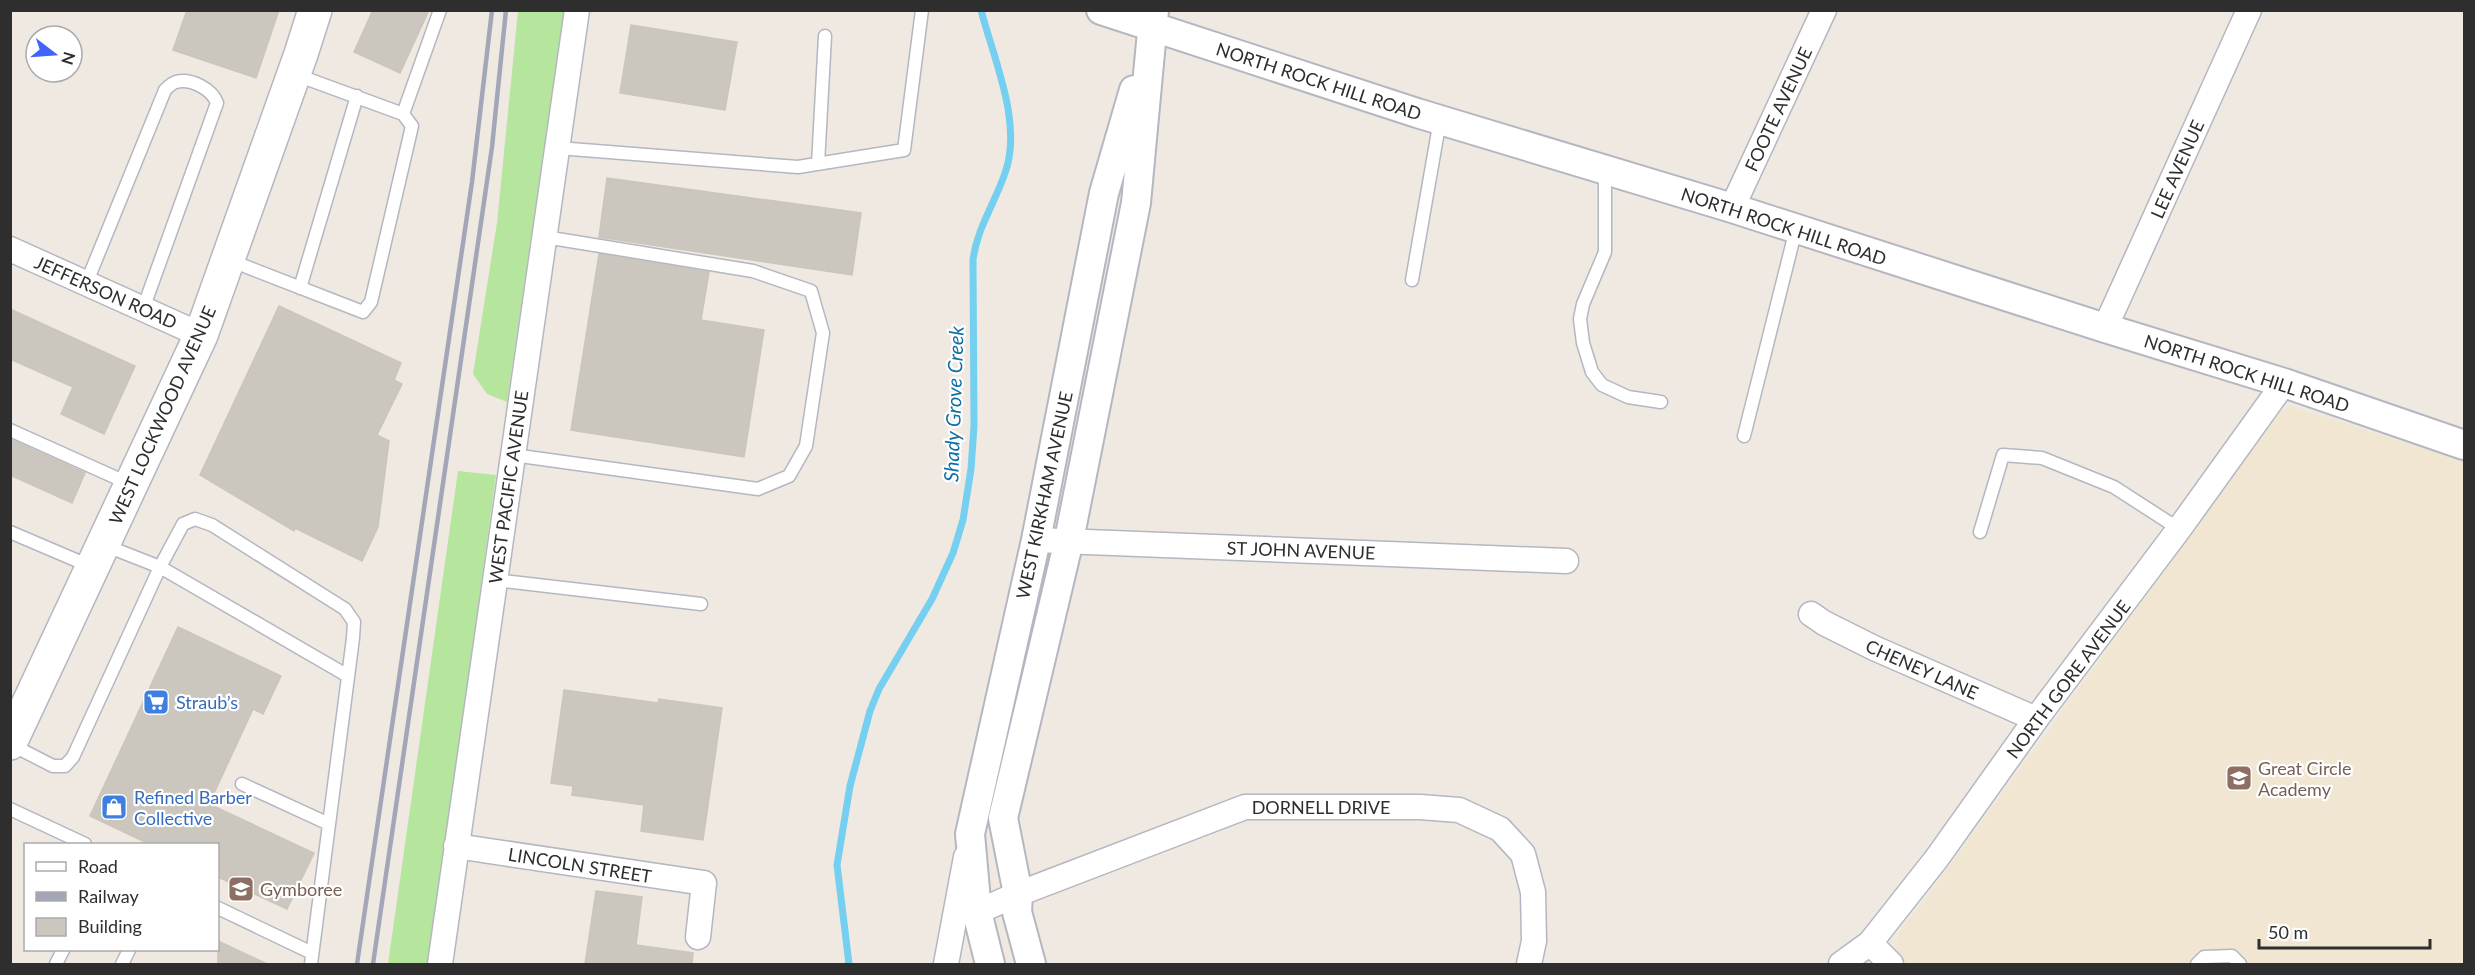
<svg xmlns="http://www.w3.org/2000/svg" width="2475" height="975" viewBox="0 0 2475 975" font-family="Lato,sans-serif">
  <rect width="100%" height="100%" fill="#efe9e1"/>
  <!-- education -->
  <path fill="#f0e6d1" d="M2290 406 2464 461V964H1905L1900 959 1895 946 1900 931 1930 893 2279 414Z"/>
  <!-- grass -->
  <path fill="#b6e59e" d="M518 11H564L507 402 487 394 473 374 497 223Z
    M458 471 496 475 429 964H388Z"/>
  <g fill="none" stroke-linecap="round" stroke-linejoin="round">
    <!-- stream -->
    <path stroke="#75cff0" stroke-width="7" d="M849 964 837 865 850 786 870 711 879 689 932 599 953 553 963 520 971 469 974 426 973 260C977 228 995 203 1005 173 1023 124 994 60 981 10"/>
  </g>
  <!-- building -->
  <path fill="#cbc7bf" stroke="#cbc5ba" stroke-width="1.5" d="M187 10H279L256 78 173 50Z
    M373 10H429L400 73 354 52Z
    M631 25 737 42 725 110 620 93Z
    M607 178 861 213 852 275 599 237Z
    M599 254 709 272 701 320 764 330 744 457 571 430Z
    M279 306 401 363 394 380 402 384 377 435 389 441 378 527 362 561 295 528 294 531 200 475Z
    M10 309 135 366 104 434 61 414 73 387 10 359Z
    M10 439 85 473 72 503 10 475Z
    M178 627 281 676 263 714 253 709 209 804 314 853 287 909 218 877V844H149L90 816Z
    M564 690 658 703 659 699 722 708 703 840 641 831 644 805 572 795 573 786 551 783Z
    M596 891 642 897 636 945 693 953 692 964H585Z
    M218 941 267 964H218Z"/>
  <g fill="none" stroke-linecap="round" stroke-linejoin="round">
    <defs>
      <path id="service" d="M403 114 440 10
        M558 148 798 167 904 150 922 10
        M818 164 825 36
        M1605 170V252L1583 304 1580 319 1583 343 1592 372 1602 385 1628 397 1661 402
        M229 260 363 312 371 302 412 126 403 114 294 74
        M1412 280 1440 120
        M86 284 165 90C168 87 172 83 176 82 191 78 212 89 217 103L143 309
        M300 288 357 96
        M10 430 130 484
        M1744 436 1796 229
        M513 455 758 489 789 476 806 446 823 333 811 291 753 271 545 237
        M10 532 92 567
        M1980 532 2003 455 2042 458 2114 487 2179 529
        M104 545 160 567 348 676
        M495 580 701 604
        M10 744 53 766H65L73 757 160 567 183 524 195 519 212 525 345 609 354 622 353 638 311 964
        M242 784 329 824
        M10 809 85 844
        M218 908 312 953
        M56 964 63 950
        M122 964 129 950
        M2197 964 2204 957 2232 956 2240 964"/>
      <path id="minor" d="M1732 208 1824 10
        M10 249 201 335
        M2105 328 2249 10
        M1036 540 1566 561
        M1811 614 1824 623 1874 648 2036 719
        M456 846 704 883 698 937
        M977 912 1018 894 1245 807H1420L1459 810 1500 829 1523 854 1533 892 1534 941 1529 964
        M1870 943 1891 964
        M440 964 577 10
        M946 964 966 857
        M1841 964 1870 943 1937 858 2036 719 2179 529 2284 383"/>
      <path id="tertiary" d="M1101 10 1417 113 1732 208 2105 328 2284 383 2464 445
        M990 964 977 912 970 834 1036 540 1104 193 1134 90
        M1031 964 1017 912 1018 894 1003 818 1069 540 1136 203 1154 10"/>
      <path id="secondary" d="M10 743 201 335 301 54 315 10"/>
    </defs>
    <!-- service casing -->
    <use href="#service" stroke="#b4b7c1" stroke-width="15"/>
    <!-- minor casing -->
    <use href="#minor" stroke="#b4b7c1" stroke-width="27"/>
    <!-- tertiary casing -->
    <use href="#tertiary" stroke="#b4b7c1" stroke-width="32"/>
    <!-- secondary casing -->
    <use href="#secondary" stroke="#b4b7c1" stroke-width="36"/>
    <!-- service -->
    <use href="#service" stroke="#fff" stroke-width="12"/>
    <!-- minor -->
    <use href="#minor" stroke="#fff" stroke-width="24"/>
    <!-- tertiary -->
    <use href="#tertiary" stroke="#fff" stroke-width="28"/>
    <!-- secondary -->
    <use href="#secondary" stroke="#fff" stroke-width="33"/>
    <!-- rail -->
    <path stroke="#a3a6b8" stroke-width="4.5" d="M357 964 472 182 492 10
      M373 964 492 147 506 10"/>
  </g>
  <!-- icons -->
  <defs>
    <symbol id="supermarket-square" viewBox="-11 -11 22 22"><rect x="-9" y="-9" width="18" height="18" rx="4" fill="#3f7fe0" stroke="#fff"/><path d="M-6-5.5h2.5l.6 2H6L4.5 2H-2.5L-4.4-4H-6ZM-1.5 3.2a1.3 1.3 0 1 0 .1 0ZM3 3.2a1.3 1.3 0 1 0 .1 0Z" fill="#fff"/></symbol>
    <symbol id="school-square" viewBox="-11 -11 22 22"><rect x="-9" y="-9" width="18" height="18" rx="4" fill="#8d6e63" stroke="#fff"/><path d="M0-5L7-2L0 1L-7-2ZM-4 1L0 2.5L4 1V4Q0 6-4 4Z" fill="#fff"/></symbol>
    <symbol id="shop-square" viewBox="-11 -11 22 22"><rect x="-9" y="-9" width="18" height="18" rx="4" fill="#3f7fe0" stroke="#fff"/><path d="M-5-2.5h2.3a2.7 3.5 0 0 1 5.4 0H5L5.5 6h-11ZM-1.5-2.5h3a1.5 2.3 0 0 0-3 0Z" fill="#fff"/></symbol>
  </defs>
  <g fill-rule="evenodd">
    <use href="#supermarket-square" x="141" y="687" width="30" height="30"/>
    <use href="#school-square" x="2224" y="763" width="30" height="30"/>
    <use href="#shop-square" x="99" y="792" width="30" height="30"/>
    <use href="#school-square" x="226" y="874" width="30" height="30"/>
  </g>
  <g text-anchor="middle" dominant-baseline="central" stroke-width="4.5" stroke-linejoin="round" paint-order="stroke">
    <!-- street labels -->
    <g font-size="18" fill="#2e2e2e" stroke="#fff">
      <text transform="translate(1319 81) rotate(18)">NORTH ROCK HILL ROAD</text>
      <text transform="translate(1778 109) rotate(-65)">FOOTE AVENUE</text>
      <text transform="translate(2177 169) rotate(-66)">LEE AVENUE</text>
      <text transform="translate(1784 226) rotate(18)">NORTH ROCK HILL ROAD</text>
      <text transform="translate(106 292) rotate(24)">JEFFERSON ROAD</text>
      <text transform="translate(2247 373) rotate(18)">NORTH ROCK HILL ROAD</text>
      <text transform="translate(162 415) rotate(-66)">WEST LOCKWOOD AVENUE</text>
      <text transform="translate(508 487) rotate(-82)">WEST PACIFIC AVENUE</text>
      <text transform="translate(1044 495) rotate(-78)">WEST KIRKHAM AVENUE</text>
      <text transform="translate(1301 550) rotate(2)">ST JOHN AVENUE</text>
      <text transform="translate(1922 669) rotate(24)">CHENEY LANE</text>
      <text transform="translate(2068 679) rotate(-53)">NORTH GORE AVENUE</text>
      <text x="1321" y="807">DORNELL DRIVE</text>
      <text transform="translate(580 865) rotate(9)">LINCOLN STREET</text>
    </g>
    <!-- shop labels -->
    <g font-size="18" fill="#366cbe" stroke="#fff" text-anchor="start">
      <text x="176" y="702">Straub’s</text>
      <text x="134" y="797">Refined Barber<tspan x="134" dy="21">Collective</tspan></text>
    </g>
    <!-- education labels -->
    <g font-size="18" fill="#785e54" stroke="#fff" text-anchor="start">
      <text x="2258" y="768">Great Circle<tspan x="2258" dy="21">Academy</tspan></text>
      <text x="260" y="889">Gymboree</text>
    </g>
    <!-- water labels -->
    <g font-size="20" font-style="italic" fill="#0d6fa3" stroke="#fff">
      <text transform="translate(953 404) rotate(-88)">Shady Grove Creek</text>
    </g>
  </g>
  <!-- border -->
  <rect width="2475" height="975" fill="none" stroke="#2e2e2e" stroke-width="24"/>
  <!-- legend -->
  <rect x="24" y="843" width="195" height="108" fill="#ffffff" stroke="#ababab" stroke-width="1.5"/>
  <rect x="36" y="862" width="30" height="9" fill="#ffffff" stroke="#ababab" stroke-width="1.5"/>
  <text x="78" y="873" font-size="18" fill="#2e2e2e">Road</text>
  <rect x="36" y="892" width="30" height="9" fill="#a3a6b8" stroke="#ababab" stroke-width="1.5"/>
  <text x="78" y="903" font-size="18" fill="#2e2e2e">Railway</text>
  <rect x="36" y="918" width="30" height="18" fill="#cbc7bf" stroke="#ababab" stroke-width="1.5"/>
  <text x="78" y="933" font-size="18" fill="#2e2e2e">Building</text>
  <!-- north arrow -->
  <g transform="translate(54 54) rotate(107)"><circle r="28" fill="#ffffff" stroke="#ababab" stroke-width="1.5"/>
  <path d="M0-4.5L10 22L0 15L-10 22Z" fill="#4264fb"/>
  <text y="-9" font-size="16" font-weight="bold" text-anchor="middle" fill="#2e2e2e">N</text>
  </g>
  <!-- scale -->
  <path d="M2259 939v9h171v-9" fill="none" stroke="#2e2e2e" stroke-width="3"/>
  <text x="2268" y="939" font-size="18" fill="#2e2e2e" stroke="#ffffff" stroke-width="4.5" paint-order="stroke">50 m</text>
</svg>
